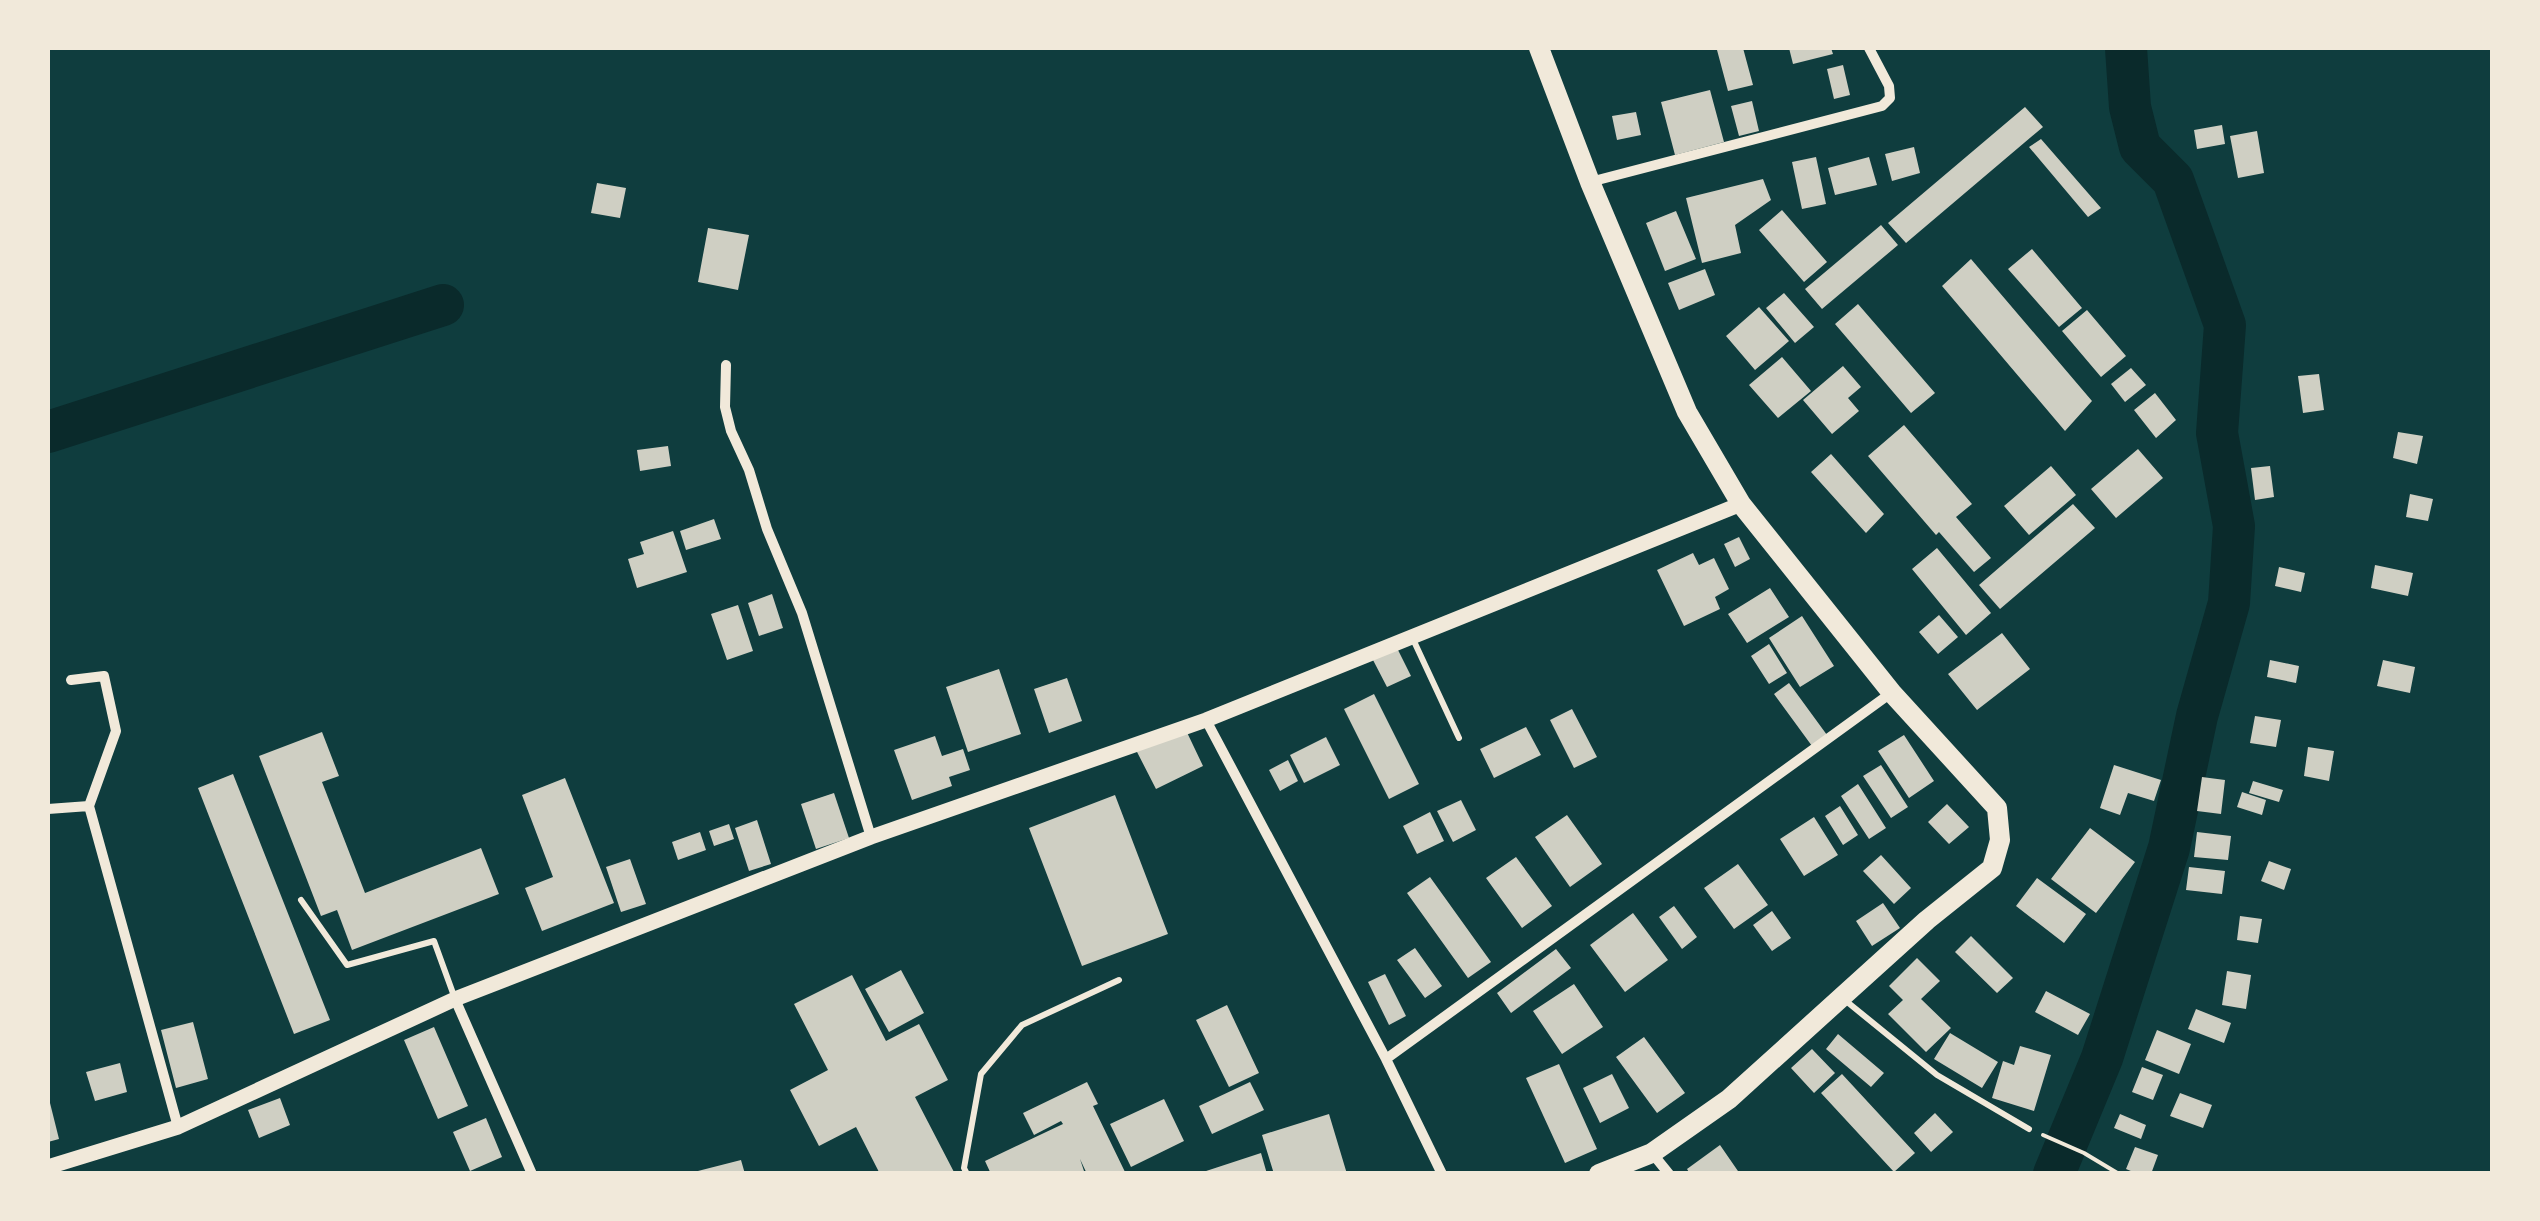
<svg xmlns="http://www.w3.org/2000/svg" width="2540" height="1221" viewBox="0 0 2540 1221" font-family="'IBM Plex Sans',sans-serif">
  <rect width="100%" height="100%" fill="#0f3d3e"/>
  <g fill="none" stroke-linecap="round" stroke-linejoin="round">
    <!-- river -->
    <path stroke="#0a2a2b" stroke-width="42" d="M48 432 443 305
      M2054 1174 2102 1058 2169 848 2197 716 2229 603 2234 526 2217 433 2225 325 2173 180 2140 147 2130 107 2126 48"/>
  </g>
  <!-- building -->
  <path fill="#cfcfc3" d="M1726 48H1743L1753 85 1728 91 1717 50Z
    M1789 48H1831L1833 54 1793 64Z
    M1843 65 1850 95 1834 99 1827 69Z
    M1710 90 1724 142 1675 155 1661 102Z
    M1752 101 1759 131 1739 136 1731 106Z
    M2025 107 2043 127 1906 243 1888 223Z
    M1636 112 1641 135 1617 140 1612 116Z
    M2222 125 2225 144 2197 149 2194 130Z
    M2257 131 2264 173 2238 178 2230 136Z
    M2041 139 2101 208 2088 217 2029 147Z
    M1914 147 1920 173 1892 181 1885 154Z
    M1816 157 1826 204 1802 209 1792 162Z
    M1869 157 1877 185 1835 195 1828 168Z
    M1763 179 1771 200 1735 225 1741 253 1702 263 1686 198Z
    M597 183 626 188 620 218 591 213Z
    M1782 210 1827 262 1804 282 1759 230Z
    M1676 211 1696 259 1665 271 1646 223Z
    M1881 225 1898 245 1822 309 1805 289Z
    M708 228 749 235 738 290 698 282Z
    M2032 249 2082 308 2059 327 2008 269Z
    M1971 259 2092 401 2065 431 1942 286Z
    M1705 269 1715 295 1679 310 1668 283Z
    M1784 293 1814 327 1795 343 1766 308Z
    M1858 304 1935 393 1911 413 1835 324Z
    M1759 307 1789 341 1755 370 1726 336Z
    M2087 310 2126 356 2101 377 2062 331Z
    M1782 357 1811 391 1778 418 1749 385Z
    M1843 366 1861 387 1848 398 1859 411 1832 434 1803 400Z
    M2131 368 2146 385 2125 402 2111 384Z
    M2319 374 2324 410 2303 413 2298 376Z
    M2155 393 2176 420 2156 438 2134 410Z
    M1904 425 1972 504 1956 517 1991 558 1974 572 1939 532 1936 535 1868 456Z
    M2398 432 2423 436 2417 464 2393 458Z
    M668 446 671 466 640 471 637 450Z
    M2138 449 2163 478 2116 518 2091 489Z
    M1831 454 1884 514 1866 533 1811 472Z
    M2051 466 2076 495 2029 535 2004 506Z
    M2270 466 2274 497 2255 500 2251 468Z
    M2410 494 2433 499 2428 521 2406 517Z
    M2073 504 2095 528 2000 609 1979 585Z
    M714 519 721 539 686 550 680 531Z
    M673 531 687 572 637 588 628 559 644 554 640 542Z
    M1739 537 1750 559 1735 567 1724 544Z
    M1937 548 1991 613 1966 635 1912 569Z
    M1693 553 1699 565 1714 558 1729 589 1715 597 1720 609 1684 626 1657 570Z
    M2375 565 2413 573 2408 596 2371 588Z
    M2279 567 2305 573 2301 592 2275 586Z
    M1770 588 1789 617 1747 643 1728 614Z
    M772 594 783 628 759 636 748 603Z
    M738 605 753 651 727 660 711 614Z
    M1939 615 1958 637 1938 654 1919 632Z
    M1802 616 1834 666 1800 687 1769 638Z
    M2002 633 2030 669 1977 710 1948 674Z
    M1769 644 1787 673 1769 684 1751 656Z
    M1397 648 1411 676 1387 687 1373 660Z
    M2270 660 2299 666 2296 683 2267 677Z
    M2383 660 2415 667 2410 693 2377 686Z
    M999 669 1021 734 968 752 946 687Z
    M1067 678 1082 721 1049 733 1034 689Z
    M1789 683 1827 735 1812 746 1774 694Z
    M1374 694 1419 784 1389 799 1344 709Z
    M1572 709 1597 757 1574 768 1550 720Z
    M2255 716 2281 720 2276 747 2250 743Z
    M1183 724 1203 766 1156 789 1135 748Z
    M1526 727 1541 755 1494 778 1480 749Z
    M322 732 339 776 322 782 365 893 481 848 499 894 352 950 337 910 321 916 259 756Z
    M1904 735 1934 781 1909 798 1878 751Z
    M935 736 942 756 963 749 970 770 949 777 952 786 912 800 894 750Z
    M1326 737 1340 765 1304 783 1290 755Z
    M2308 747 2334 751 2329 781 2304 776Z
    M1288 760 1298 781 1280 791 1269 770Z
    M1881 765 1908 807 1891 818 1863 776Z
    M2114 765 2161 780 2154 801 2128 793 2120 815 2100 808Z
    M233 774 330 1020 294 1034 198 788Z
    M2202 777 2225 780 2221 814 2197 811Z
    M565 778 614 903 542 931 525 888 553 877 522 795Z
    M2253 781 2283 790 2279 802 2249 793Z
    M1858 784 1886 828 1869 839 1841 796Z
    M2242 792 2266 800 2262 815 2237 807Z
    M834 793 849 838 816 849 801 804Z
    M1115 795 1168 934 1082 966 1029 828Z
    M1461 800 1476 830 1453 842 1437 811Z
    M1947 804 1969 827 1949 844 1928 822Z
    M1840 806 1858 835 1843 845 1825 816Z
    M1430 812 1444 841 1417 854 1403 826Z
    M1567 815 1602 864 1570 887 1535 837Z
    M1814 817 1838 855 1804 876 1780 839Z
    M757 820 771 864 749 871 735 828Z
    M729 824 734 839 714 846 709 831Z
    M2090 828 2135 862 2096 913 2051 879Z
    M700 832 706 850 678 860 672 842Z
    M2197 832 2231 836 2228 860 2194 857Z
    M1881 855 1911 888 1894 904 1863 871Z
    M1516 857 1552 906 1522 928 1486 878Z
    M630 859 646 904 621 912 606 867Z
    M2269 861 2291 869 2284 890 2261 881Z
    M1738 864 1768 905 1734 929 1704 888Z
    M2189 867 2225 871 2222 894 2186 890Z
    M1430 877 1491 962 1468 978 1407 893Z
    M2037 878 2086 914 2064 943 2016 906Z
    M1883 903 1900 928 1872 946 1856 921Z
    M1674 906 1697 937 1682 949 1659 917Z
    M1772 911 1791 938 1772 951 1753 925Z
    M1633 913 1668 960 1625 992 1590 945Z
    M2240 916 2262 919 2258 943 2237 940Z
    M1971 936 2013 978 1997 993 1955 952Z
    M1415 948 1442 986 1425 998 1397 960Z
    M1556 949 1571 968 1511 1013 1497 993Z
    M1917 958 1940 981 1921 999 1951 1028 1926 1052 1888 1014 1903 1000 1889 986Z
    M901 970 924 1013 889 1032 865 989Z
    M2227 971 2251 975 2246 1009 2222 1005Z
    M1385 974 1406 1016 1389 1025 1368 982Z
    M852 975 886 1041 919 1024 948 1080 915 1097 955 1174H880L856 1127 819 1146 790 1090 828 1070 794 1004Z
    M1574 984 1603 1027 1562 1054 1533 1011Z
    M2046 991 2090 1014 2078 1035 2035 1012Z
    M1227 1005 1259 1073 1229 1087 1196 1020Z
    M2196 1009 2231 1023 2224 1043 2188 1029Z
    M193 1022 208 1079 176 1088 161 1030Z
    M434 1027 468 1106 438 1119 404 1040Z
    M2157 1030 2191 1044 2179 1074 2145 1060Z
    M1950 1033 1998 1062 1982 1088 1934 1059Z
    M1838 1034 1884 1073 1871 1087 1826 1049Z
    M1644 1037 1685 1093 1657 1113 1616 1057Z
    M2020 1046 2051 1055 2034 1111 1992 1098 2003 1061 2014 1065Z
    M1812 1049 1835 1073 1814 1093 1791 1068Z
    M120 1063 127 1092 95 1101 86 1072Z
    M1559 1064 1597 1149 1565 1163 1526 1078Z
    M2142 1067 2163 1075 2153 1100 2132 1092Z
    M1612 1074 1629 1108 1600 1123 1583 1088Z
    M1842 1074 1915 1153 1894 1172 1821 1093Z
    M1087 1082 1098 1104 1093 1106 1125 1172 1087 1174 1080 1159 1085 1174H991L985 1161 1063 1124 1061 1121 1034 1135 1023 1113Z
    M1250 1082 1264 1110 1212 1134 1199 1106Z
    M2180 1093 2212 1105 2203 1128 2170 1116Z
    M280 1098 290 1125 259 1138 248 1110Z
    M49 1099 59 1139 48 1142V1100Z
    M1164 1099 1184 1141 1131 1167 1110 1124Z
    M1935 1113 1953 1132 1931 1152 1914 1133Z
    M1329 1114 1347 1174H1274L1262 1135Z
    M2120 1114 2146 1125 2141 1139 2114 1128Z
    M486 1118 502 1157 470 1171 453 1132Z
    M1720 1145 1740 1174H1690L1687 1169Z
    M2135 1147 2158 1155 2151 1174H2138L2126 1169Z
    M1261 1153 1267 1174H1200V1173Z
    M741 1160 745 1174H694V1172Z"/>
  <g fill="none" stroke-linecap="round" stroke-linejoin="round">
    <!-- path -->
    <path stroke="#f1e9da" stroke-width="4" d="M2043 1135 2084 1153 2119 1174"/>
    <!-- service -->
    <path stroke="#f1e9da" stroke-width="6" d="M1412 637 1459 738
      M301 900 347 965 434 941 454 996
      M1846 1001 1937 1075 2029 1129
      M967 1174 964 1168 981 1074 1022 1025 1119 980"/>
    <!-- minor -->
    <path stroke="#f1e9da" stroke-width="10" d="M1590 182 1882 106 1890 98 1889 86 1869 48
      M726 365 725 407 731 431 749 470 767 529 802 613 871 837
      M71 680 104 676 116 731 89 806 178 1127
      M1206 720 1386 1059 1442 1174
      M48 809 89 806
      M455 999 532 1174
      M1386 1059 1891 693
      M1652 1153 1669 1174"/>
    <!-- tertiary -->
    <path stroke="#f1e9da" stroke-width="15" d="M48 1167 178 1127 455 999 871 837 1206 720 1741 504"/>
    <!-- primary -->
    <path stroke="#f1e9da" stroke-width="20" d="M1539 48 1590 182 1687 412 1741 504 1892 693 1997 808 2000 840 1992 868 1927 920 1729 1099 1652 1153 1599 1174"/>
  </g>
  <!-- border -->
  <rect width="2540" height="1221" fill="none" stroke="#f1e9da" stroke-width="100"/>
</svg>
